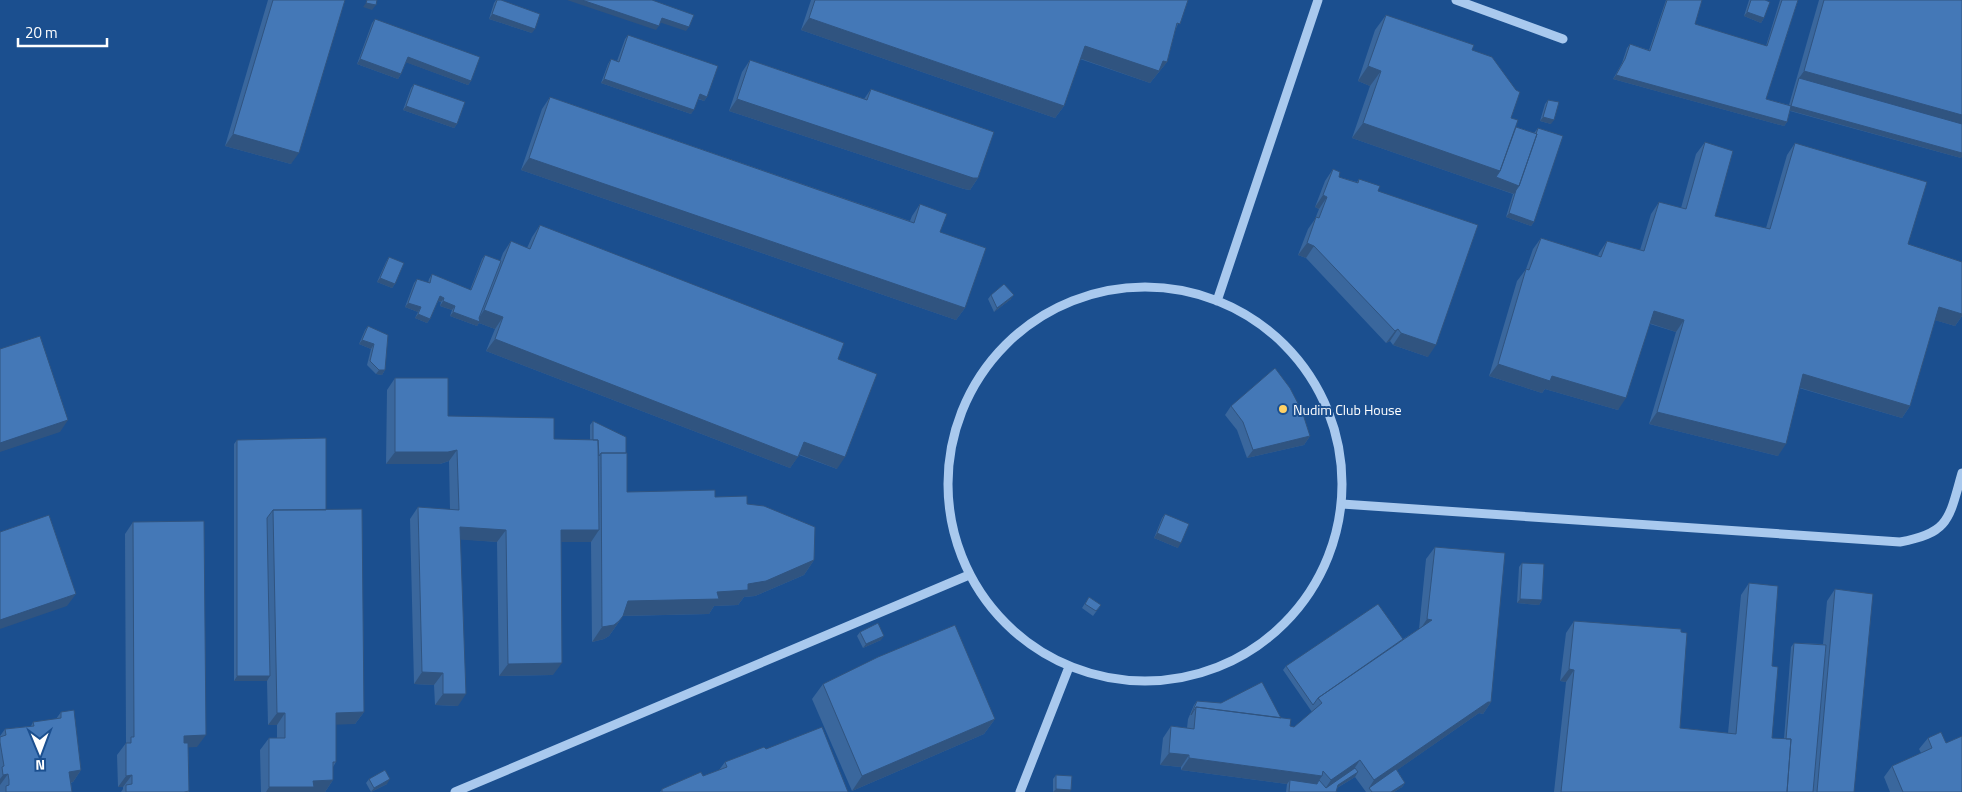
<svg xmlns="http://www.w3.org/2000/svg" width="1962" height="792" viewBox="0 0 1962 792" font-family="'Titillium Web',sans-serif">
  <rect width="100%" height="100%" fill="#1b4f8f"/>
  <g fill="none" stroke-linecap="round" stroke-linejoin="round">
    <!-- minor -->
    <path stroke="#a9c9ee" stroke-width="9" d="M1456 0 1563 39
      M948 484a197 197 0 1 1 394 0a197 197 0 1 1-394 0Z
      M1217 301 1318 0
      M1342 504 1900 542C1950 533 1949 518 1962 473
      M455 792 969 575
      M1020 792 1069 667"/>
  </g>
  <!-- wall -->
  <path fill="#3a679d" d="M268 0H345L291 164 225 146Z
    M496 0H501L532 33 489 19 494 3Z
    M811 0H1188L1175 31 1167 62 1150 83 1080 59 1064 106 1055 118 801 30Z
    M1666 0H1702L1695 24 1766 46 1780 0H1798L1766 99 1789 105 1819 0H1962L1961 158 1790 111 1787 122 1784 126 1613 79 1622 63 1627 48 1630 44 1649 50Z
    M1749 0H1765L1764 18 1761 23 1744 16Z
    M1386 15 1472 50 1511 118 1516 127 1534 133 1538 128 1534 222 1531 226 1506 217 1513 194 1352 138 1370 86 1358 81 1375 30Z
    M375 19 471 81 468 85 406 62 401 74 398 79 357 64 372 23Z
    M628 35 707 97 704 101 698 99 691 114 601 83 608 64 611 59 617 61 625 39Z
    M750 60 864 99 871 89 978 178 970 190 964 189 729 111 742 72Z
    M414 84 457 124 454 128 403 110 411 88Z
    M550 97 910 221 912 216 920 204 940 232 965 308 956 320 521 170 542 109Z
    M1548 100 1551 124 1540 121 1545 104Z
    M1705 142 1715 216 1766 228 1787 155 1795 143 1908 244 1962 262V316L1955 326 1935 320 1910 406 1902 418 1799 388 1778 456 1649 424 1676 332 1650 324 1618 410 1545 389 1542 393 1489 376 1517 281 1526 269 1533 249 1541 238 1598 256 1599 253 1607 241 1640 250 1651 214 1659 202 1681 208 1696 154Z
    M1333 169 1339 177 1357 182 1359 179 1378 191 1428 357 1393 345 1390 341 1386 343 1306 258 1298 255 1308 229 1315 219 1319 209 1315 207 1325 181Z
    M540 225 838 359 837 469 799 455 790 468 486 351 495 329 479 323 477 326 450 316 452 310 440 306 441 302 438 301 430 319 427 323 415 318 418 312 405 307 414 283 417 279 428 283 429 279 432 274 470 290 482 259 485 255 500 261 503 253 511 241 527 248 532 237Z
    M389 257 395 284 392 288 377 282 386 262Z
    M991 295 1011 299 994 312 988 299Z
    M368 326 385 370 382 375 376 374 367 365 371 349 359 344 365 330Z
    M395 378 448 416 554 439 590 440V425L593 421 627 492 715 497 747 504 814 560 804 575 755 596 744 597 738 605 714 606 709 614 623 616 609 636 604 639 592 642 591 542H561L553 675 499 676 497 542 460 539 458 706 435 705 434 685 414 684 410 519 418 507 450 510 449 461 440 464H386L387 390Z
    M1231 406 1310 436 1304 445 1247 458 1237 430 1225 415Z
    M237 440 326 510 364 712 355 724H336V762L333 767V780L325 792H261L260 750 269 738H277V725H268L267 681H234V444Z
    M1165 514 1178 548 1154 538 1162 518Z
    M133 522 197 747H188L189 792H121L123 789V787H118L117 755 126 743 125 534Z
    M1435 547 1491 702 1483 714 1479 713 1397 770 1405 783 1402 787 1394 792H1366L1355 777 1337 788 1336 792H1286L1287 784 1181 770V767L1160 765 1163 738 1171 726 1187 728 1188 719 1194 705 1197 701 1294 727 1312 712 1283 670 1286 666 1403 639 1419 629 1426 559Z
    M1522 563 1542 600 1539 605 1517 603 1519 567Z
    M1749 583 1772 666V738L1784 739 1791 647 1794 643 1823 644 1827 601 1835 589 1854 792H1554L1566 682 1560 681 1566 633 1574 621 1680 728 1728 733 1741 595Z
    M1089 597 1101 605 1093 616 1082 608Z
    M860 632 881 640 863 648 857 636Z
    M823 684 995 719 984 734 852 791 812 699Z
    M61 712 81 770 73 782 71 783 72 792H0V736L5 729 31 726 33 722 56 719Z
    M1928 738 1946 743 1962 792H1890L1884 777 1892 766 1921 753 1919 749Z
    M766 749 848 792H660L662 789 703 776 719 770 725 762Z
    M1056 775 1070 792H1053V779Z
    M369 779 387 784 371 792 366 783Z"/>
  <!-- shaded-wall -->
  <path fill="#305480" d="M567 0H582L659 26 656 30Z
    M366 3 376 5 372 10 363 7Z
    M1747 12 1764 18 1761 23 1744 16Z
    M492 14 535 29 532 33 489 19Z
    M662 18 689 27 686 31 659 22Z
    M809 18 1064 106 1055 118 801 30Z
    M1085 46 1163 61 1167 62 1150 83 1076 57Z
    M408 57 471 81 468 85 405 62Z
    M360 59 401 74 398 79 357 64Z
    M1368 66 1381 71 1370 86 1358 81Z
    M1804 71 1962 115V129L1799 78Z
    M1616 75 1787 122 1784 126 1613 79Z
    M604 79 694 110 691 114 601 83Z
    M700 94 707 97 704 101 697 98Z
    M737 99 978 178 970 190 964 189 729 111Z
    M406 106 457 124 454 128 403 110Z
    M1791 106 1962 153V157L1961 158 1788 110Z
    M1543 117 1554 120 1551 124 1540 121Z
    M1363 123 1500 171 1490 186 1352 138Z
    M233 134 299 153 291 164 225 146Z
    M529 158 965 308 956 320 521 170Z
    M1496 177 1519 186 1514 194 1490 186Z
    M1323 195 1327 197 1319 209 1315 207Z
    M1509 213 1534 222 1531 226 1506 217Z
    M1307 243 1314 246 1306 258 1298 255Z
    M380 278 395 284 392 288 377 282Z
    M1014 295 1011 299 994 312 997 308Z
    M440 296 444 298 441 302 437 300Z
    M443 301 455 306 452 310 440 306Z
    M408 303 421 307 418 312 405 307Z
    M1939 307 1962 314V316L1955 326 1931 319Z
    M484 310 503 317 495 329 479 323 477 326 450 316 453 312 477 321Z
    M1654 311 1684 320 1676 332 1646 322Z
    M418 314 430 319 427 323 415 318Z
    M1398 329 1390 341 1386 343 1395 331Z
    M1401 333 1436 345 1428 357 1393 345Z
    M495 339 798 457 790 468 486 351Z
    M362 340 374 344 371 349 359 344Z
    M1498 364 1552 376 1626 398 1618 410 1545 389 1542 393 1489 376Z
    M379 370H385L382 375 376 374Z
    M1803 374 1910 406 1902 418 1794 386Z
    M1657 412 1786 444 1778 456 1649 424Z
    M68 420 60 432 0 452V443Z
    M1310 436 1304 445 1247 458 1253 450Z
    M804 442 845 457 837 469 796 453Z
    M457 450 449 461 440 464H386L395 452Z
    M460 527 506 530 497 542 451 539Z
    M561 530H599L591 542H552Z
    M1157 533 1181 543 1178 548 1154 538Z
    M814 560 804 575 755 596 744 597 738 605 714 606 709 614 618 616 628 601 717 592 748 584Z
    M76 594 67 606 0 629V620Z
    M1520 599 1542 600 1539 605 1517 603Z
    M623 616 609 636 604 639 592 642 602 627Z
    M1427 619 1432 620 1419 631Z
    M884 636 881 640 863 648 866 644Z
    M562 663 553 675 499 676 508 664Z
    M1569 669 1574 670 1566 682 1560 681Z
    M422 672 443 673 434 685 414 684Z
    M237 676H270L267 681H234Z
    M443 694H466L458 706 435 705Z
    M1488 702H1491L1483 714 1479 713 1370 789 1369 788 1374 780Z
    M364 712 355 724 328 725 336 713Z
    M277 713H285L277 725H268Z
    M995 719 984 734 852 791 862 776Z
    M206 735 197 747 176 748 184 736Z
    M1169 753 1189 755 1181 767 1160 765Z
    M1189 758 1322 776 1314 788 1290 780 1287 784 1181 770Z
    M1360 760 1352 772 1323 792 1331 780Z
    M81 770 73 782 61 784 69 772Z
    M1358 772 1355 777 1335 789 1338 785Z
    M8 774 0 785V779L3 775Z
    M132 775 123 787H118L126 776Z
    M390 779 387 784 371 792 374 788Z
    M333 780 325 792H266L269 787 313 781Z
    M1405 783 1402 787 1394 792H1391Z
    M1056 789 1071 790 1070 792H1053Z"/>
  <!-- building -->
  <path fill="#4478b7" stroke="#305480" d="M273 0H345L299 153 233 134Z
    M367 0H377L376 5 366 3Z
    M497 0H501L540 14 535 29 492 14Z
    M582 0H652L694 15 689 27 662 18 659 26Z
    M815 0H1188L1180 24 1177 23 1167 62 1163 61 1159 71 1085 46 1064 106 809 18Z
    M1667 0H1702L1695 24 1767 46 1782 0H1798L1766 99 1791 106 1787 122 1616 75 1625 59 1630 44 1650 51Z
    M1751 0H1765L1770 2 1764 18 1747 12Z
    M1824 0H1962V115L1804 71Z
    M1386 15 1474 45 1472 50 1492 57 1516 90 1520 92 1511 118 1518 120 1500 171 1363 123 1381 71 1368 66Z
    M375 19 480 57 471 81 408 57 401 74 360 59Z
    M628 35 718 66 707 97 700 94 694 110 604 79 611 59 619 62Z
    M750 60 867 100 871 89 994 132 978 178H973L737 99Z
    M1799 78 1962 124V153L1791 106Z
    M414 84 465 102 457 124 406 106Z
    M550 97 914 223 920 204 947 214 940 232 986 248 965 308 529 158Z
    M1548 100 1559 102 1554 120 1543 117Z
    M1516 127 1537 134 1519 186 1496 177 1500 171Z
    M1538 128 1563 136 1534 222 1509 213 1516 190 1519 186 1537 134H1536Z
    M1705 142 1733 151 1715 216 1770 229 1795 143 1927 182 1908 244 1962 262V314L1939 307 1910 406 1803 374 1786 444 1657 412 1684 320 1654 311 1626 398 1552 376 1550 381 1498 364 1526 269 1529 270 1541 238 1601 257 1607 241 1644 251 1659 202 1686 209Z
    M1333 169 1340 172 1339 177 1358 183 1359 179 1380 186 1378 191 1478 225 1436 345 1401 333 1398 329 1395 331 1314 246 1307 243 1316 217 1319 218 1327 197 1323 195Z
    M540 225 844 343 838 359 877 374 845 457 804 442 798 457 495 339 503 317 484 310 511 241 530 249Z
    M485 255 501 261 479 318 480 322 453 312 455 306 443 301 444 298 440 296 430 319 418 314 421 307 408 303 417 279 430 283 432 274 471 290Z
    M389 257 404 263 395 284 380 278Z
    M1004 284 1014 295 997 308 991 295Z
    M368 326 388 335 385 370H379L370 361 374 344 362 340Z
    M40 336 68 420 0 443V349Z
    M1275 368 1290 388 1302 411 1310 436 1253 450 1243 422 1231 406Z
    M395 378H448V416L554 418V439L598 440 599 530H561L562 663 508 664 506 530 460 527 466 694H443V673L422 672 418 507 459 510 457 450 448 452H395Z
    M593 421 626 437V453H601L599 456 598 440H593Z
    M326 438V510H273L267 518 270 676H237V440Z
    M601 453H627V492L715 490V497L747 496V504L764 506 815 527 814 560 766 581 748 584V590L717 592 719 599 628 601 623 616 619 621 614 625 602 627Z
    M362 509 364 712 336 713V762H333V780L313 781 314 787H269V738H285V713H277L273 510Z
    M1165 514 1189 524 1181 543 1157 533Z
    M49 515 76 594 0 620V532Z
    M204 521 206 735 184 736V743H188L189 791 184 792H126V785L132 784V775L126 776V743H131V737H134L133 522Z
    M1435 547 1505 553 1491 702H1488L1374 780 1360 760 1331 780 1323 771 1322 776 1189 758V755L1169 753 1171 726 1194 729 1196 707 1291 719 1290 726 1294 727 1322 703 1318 698 1432 620 1427 619Z
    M1522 563 1544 564 1542 600 1520 599Z
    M1749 583 1778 586 1772 666 1778 667 1772 738 1791 739 1787 792H1561L1574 670 1569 669 1574 621 1681 629V632L1687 633 1680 728 1736 734Z
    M1835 589 1873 594 1854 792H1817Z
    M1089 597 1101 605 1096 611 1085 604Z
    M1378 604 1403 639 1318 698 1313 705 1286 666Z
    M878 623 884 636 866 644 860 632Z
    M955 625 995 719 862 776 823 684 878 657Z
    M1794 643 1826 645 1813 792H1787L1791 739H1786Z
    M1262 682 1281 718 1196 707 1191 715 1197 701 1221 703Z
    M74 710 81 770 69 772 72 792H6V786L9 785V780L8 774 3 775 2 767 4 766 0 742V737L6 735 5 729 34 726 33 722 61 718V712Z
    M822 727 848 792H662V789L701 772 703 776 727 767 725 762 764 747 766 749Z
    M1941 732 1946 743 1962 736V792H1903L1892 766 1932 748 1928 738Z
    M1355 768 1358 772 1338 785 1336 792H1289L1290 780 1317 784 1319 780 1326 788Z
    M1396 769 1405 783 1391 792H1372L1369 788Z
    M385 770 390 779 374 788 369 779Z
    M1056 775 1072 776 1071 790 1056 789Z"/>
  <!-- markers -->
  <circle fill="#ffd166" stroke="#1b4f8f" stroke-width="2" cx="1283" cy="409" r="5"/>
  <g text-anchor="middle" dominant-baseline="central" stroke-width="4" stroke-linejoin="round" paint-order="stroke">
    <!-- poi labels -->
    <g font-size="14" fill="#fff" stroke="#1b4f8f" text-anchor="start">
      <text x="1293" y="409">Nudim Club House</text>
    </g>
  </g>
  <!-- north arrow -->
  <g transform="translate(40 752) rotate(179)" stroke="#1b4f8f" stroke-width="4" paint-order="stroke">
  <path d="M0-4L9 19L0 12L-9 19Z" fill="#ffffff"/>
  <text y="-8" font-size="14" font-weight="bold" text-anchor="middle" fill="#ffffff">N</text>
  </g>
  <!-- scale -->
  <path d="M18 38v8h89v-8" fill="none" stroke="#ffffff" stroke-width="2.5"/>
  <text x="25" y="38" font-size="15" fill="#ffffff" stroke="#1b4f8f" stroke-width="4" paint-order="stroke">20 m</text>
</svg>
